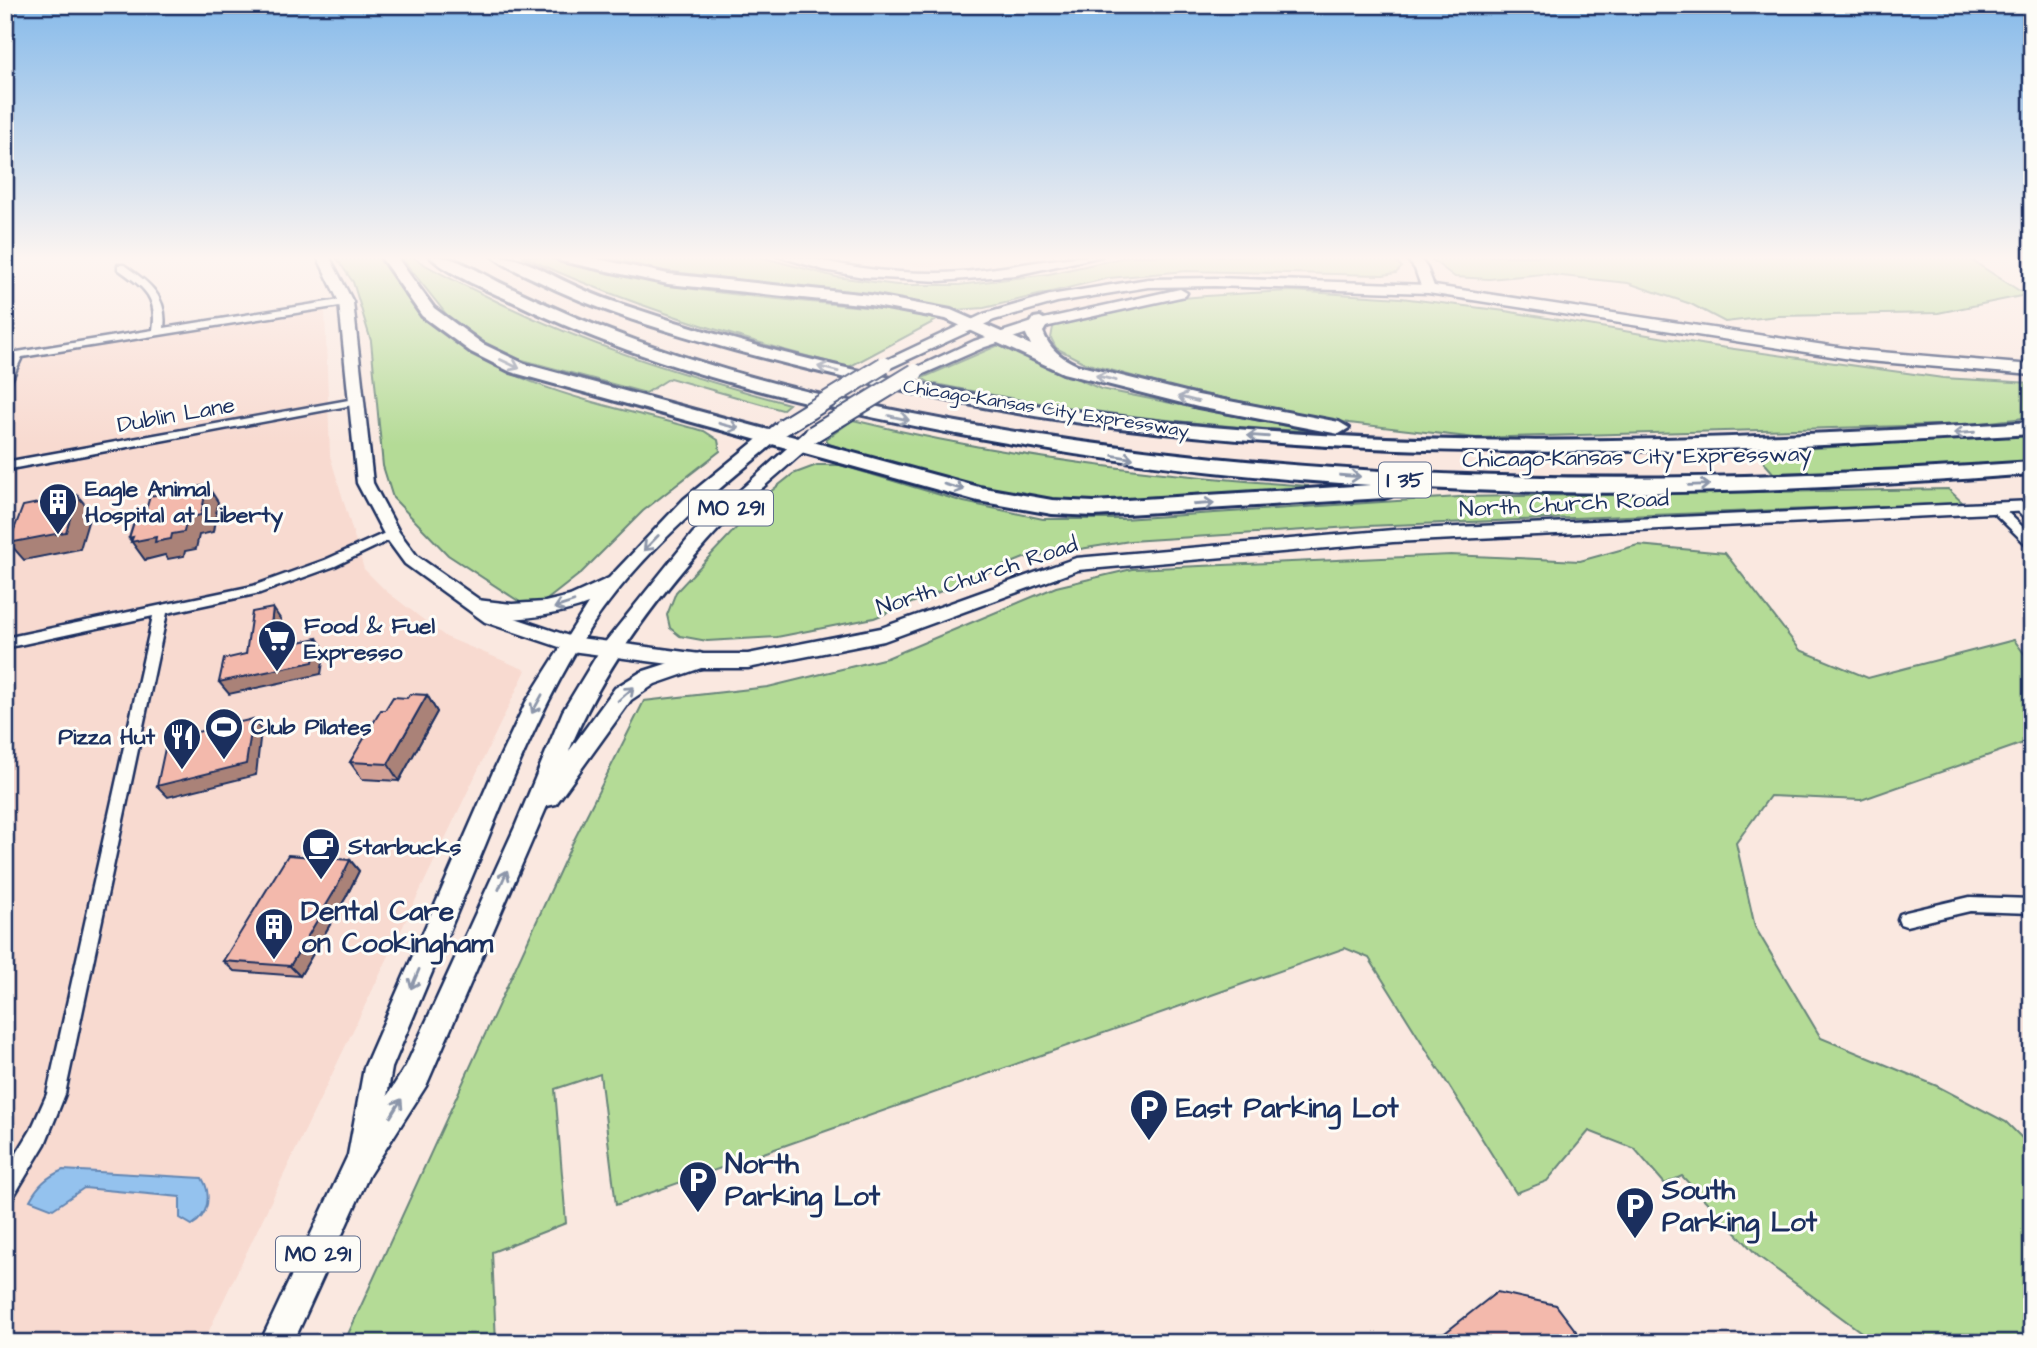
<svg xmlns="http://www.w3.org/2000/svg" width="2037" height="1348" viewBox="0 0 2037 1348" font-family="'Architects Daughter',sans-serif">
  <rect width="100%" height="100%" fill="#fae8e0"/>
  <filter id="ink" filterUnits="userSpaceOnUse"><feTurbulence type="fractalNoise" baseFrequency=".0143" numOctaves="2"/><feDisplacementMap in="SourceGraphic" scale="14" xChannelSelector="R" yChannelSelector="G"/><feConvolveMatrix kernelMatrix="1 2 1 2 8 2 1 2 1" color-interpolation-filters="sRGB"/></filter>
  <g filter="url(#ink)">
    <!-- built -->
    <path fill="#f8dad0" d="M845 256H1032L932 267 890 264Z
      M325 310 330 456 364 569 386 591 446 637 526 670 203 1343H5V365L8 359Z"/>
    <!-- green -->
    <path fill="#b4db96" stroke="#68857a" stroke-width="2" d="M335 256H380C395 275 408 299 425 316 497 388 610 405 704 431L718 440 720 451 643 511 581 573 544 602H520L448 555 393 498 383 466 371 341 353 282Z
      M400 256H411C433 271 458 282 482 294 580 344 683 375 789 404L782 410 670 378 646 393 515 358 458 329Z
      M522 256C579 256 642 282 700 290 770 300 842 304 912 312L937 320 849 367C738 339 627 305 522 256Z
      M597 256H757L836 277 897 285H959L1049 274 1130 256H1390L1402 267 1396 273 1383 275 1186 271 1109 278 984 308 956 310 872 295 665 271Z
      M1427 256H1965L2026 295 1938 313 1778 316 1725 322 1691 304 1628 283 1543 274 1489 279 1455 277Z
      M1291 291 1401 298 1505 311 1713 346 1943 378 2032 383V417L1973 424 1476 438 1349 423 1179 389 1085 363 1056 348 1051 338 1053 327C1093 299 1238 294 1291 291Z
      M999 345 1101 389 1315 432C1186 425 1057 409 930 383L922 378Z
      M853 420C1002 457 1156 475 1309 486 1240 497 1138 510 1069 502 987 493 908 469 829 444L826 439Z
      M2032 434V461L1929 468 1774 474 1755 452Z
      M817 465H840L964 502 1043 519H1122L1459 497 1948 489 1963 503 1367 526 1130 541 1024 558 874 618 777 637 707 641 680 636 670 628 667 615 676 592 770 492 793 474Z
      M1638 545 1725 553 1800 650 1868 678 2014 640 2032 664V740L1861 800 1770 796 1736 843 1755 927 1821 1038 1937 1086 2006 1122 2032 1148V1343H1876L1758 1256 1682 1176 1665 1184 1635 1149 1589 1131 1547 1181 1516 1193 1369 958 1345 948 616 1205 600 1074 555 1089 566 1223 492 1252 496 1343H344L572 844 644 701 768 687 887 658 1056 587 1132 569 1451 555 1580 561Z"/>
    <!-- water -->
    <path fill="#94c2ee" stroke="#6487b4" stroke-width="2" d="M63 1170 202 1178C212 1194 209 1215 192 1225L180 1218V1197L84 1188 53 1209 30 1200C38 1185 47 1177 63 1170Z"/>
    <g fill="none" stroke-linecap="round" stroke-linejoin="round">
      <defs>
        <path id="street" d="M118 265H124C148 282 168 296 164 328L346 299 351 302 346 305 22 357 10 383 5 386V371L11 359 5 360V354L153 330C158 296 143 287 118 269Z
          M354 399 358 400V404L5 470V462Z
          M2020 503 2032 511V522L2028 521 2014 507Z
          M1996 504 2000 505 2032 536V547L2028 546 1992 511 1990 508 1992 505Z
          M392 530 396 531 398 534 396 537 335 566 260 593 167 613 65 1094 45 1144 12 1199 5 1202V1173L31 1130 47 1094 153 616 5 648V638L253 586 325 560Z
          M1970 897 2032 899V913L1970 911 1906 926 1900 924 1898 919 1900 914 1906 912Z"/>
        <path id="secondary" d="M317 256H329L353 302 373 483 399 532 417 556 497 612 572 637 700 654H748L881 628 1076 558 1393 530 2032 501V511L1393 542 1078 570 884 641 748 668H700L571 651 485 622 405 564 386 538 357 483 339 302Z
          M778 256C807 256 834 264 862 268 887 272 912 273 937 273 993 273 1047 256 1102 256L1016 275 940 281 864 277 824 270Z
          M1405 256H1418L1427 268 1435 289 1433 292H1423L1415 269Z"/>
        <path id="primary" d="M1215 278 1428 285 1857 350 2032 365V375L1857 360 1428 293 1215 286 1148 287 1057 302 994 320 890 368 884 370 876 365 984 314 1050 295 1148 279Z
          M1180 289 1187 293 1185 296 1049 326 985 347 921 375H909L907 372 974 341 1039 320Z
          M783 422 791 427 789 431C717 490 642 550 590 628 547 695 516 769 486 843 455 918 423 993 392 1068L387 1096 406 1066 515 827 563 711 603 645 693 533 807 430H819L821 434 819 438C782 472 739 505 706 543 651 605 600 674 569 751L615 688 641 672 700 653 707 656 710 661 707 666 655 684 631 700 556 804 547 806 426 1086 369 1175 293 1343H260L348 1155 364 1068 493 772 526 702 588 604C567 613 481 631 467 607L477 600 512 604 545 602 570 596 609 578 684 499 777 423Z"/>
        <path id="highway" d="M380 256H396L434 308 483 344 525 364 979 487 1052 500 1094 502 1371 485C1217 476 1066 456 915 426 780 399 642 364 518 304 496 294 444 273 430 256 459 256 479 273 505 285 535 299 564 313 595 325 681 359 772 385 863 404 1257 486 1632 490 2032 462V474C1819 490 1605 500 1391 486L1394 491 1391 496 1384 498 1094 516 1052 514 978 501 511 372 471 352 422 316Z
          M493 256C523 256 546 273 573 285 594 295 616 303 639 310 745 346 856 372 966 393 1317 460 1678 443 2032 422V434C1728 452 1423 465 1120 428 989 412 860 384 734 350 665 331 597 311 534 279 520 272 504 266 493 256Z
          M553 256H584L668 274 870 295 951 310 1031 345 1025 332 1034 318 1040 317 1049 322 1043 332C1049 348 1061 358 1077 365L1198 395 1339 422 1349 428 1339 434 1198 407 1063 373 946 319 870 305 668 284 561 261Z"/>
      </defs>
      <!-- street casing -->
      <use href="#street" stroke="#1b2f5e" stroke-width="5"/>
      <!-- secondary casing -->
      <use href="#secondary" stroke="#1b2f5e" stroke-width="5"/>
      <!-- primary casing -->
      <use href="#primary" stroke="#1b2f5e" stroke-width="5"/>
      <!-- highway casing -->
      <use href="#highway" stroke="#1b2f5e" stroke-width="6"/>
      <!-- street -->
      <use href="#street" fill="#fdfcf7" fill-rule="evenodd"/>
      <!-- secondary -->
      <use href="#secondary" fill="#fdfcf7" fill-rule="evenodd"/>
      <!-- primary -->
      <use href="#primary" fill="#fdfcf7" fill-rule="evenodd"/>
      <!-- highway -->
      <use href="#highway" fill="#fdfcf7" fill-rule="evenodd"/>
      <defs>
        <path id="primary-bridge" d="M783 427 884 365
          M813 434 915 372"/>
      </defs>
      <!-- primary-bridge casing -->
      <use href="#primary-bridge" stroke="#1b2f5e" stroke-width="20" stroke-linecap="butt"/>
      <!-- primary-bridge -->
      <use href="#primary-bridge" stroke="#fdfcf7" stroke-width="16"/>
    </g>
    <!-- wall -->
    <path fill="#d19f94" stroke="#1b2f5e" stroke-width="2" d="M427 695 437 712 399 781 362 779 350 762 385 710 407 698Z
      M350 860 359 871 346 897 300 976 234 971 223 961Z"/>
    <!-- shaded-wall -->
    <path fill="#aa8278" stroke="#1b2f5e" stroke-width="2" d="M207 485 218 502 213 532 199 535 196 549 185 551 184 556 168 559 165 555 145 560 129 538 172 534 187 518Z
      M77 495 91 512 80 549 24 560 9 543Z
      M273 608 281 620 277 661 268 649Z
      M317 638 325 650 321 674 229 694 219 682Z
      M427 695 437 712 399 781 388 764Z
      M253 719 261 730 256 775 168 797 157 786Z
      M350 860 359 871 346 897 300 976 290 966Z"/>
    <!-- building -->
    <path fill="#f3b9ac" stroke="#1b2f5e" stroke-width="2" d="M207 485 201 515 187 518 184 532 172 534 171 539 155 542 156 537 131 542 133 537 129 538 135 519 144 517 150 496Z
      M77 495 66 532 9 543 23 506Z
      M273 608 268 649 317 638 313 662 219 682 224 659 246 654 252 612Z
      M410 694 427 695 388 764 350 762 381 710H385L393 697 407 698Z
      M253 719 246 764 157 786 167 739Z
      M288 855 350 860 337 887 290 966 223 961Z
      M1497 1292 1556 1305 1585 1343H1438L1436 1340Z"/>
    <!-- one-way arrows -->
    <defs><path id="oneway-shaft" d="M-6 0H5M1.5-3L5.5 0L1.5 3" fill="none" stroke-width="1.6" stroke-linecap="round" stroke-linejoin="round" transform="scale(1.75)"/></defs>
    <g stroke="#8c96aa">
      <use href="#oneway-shaft" transform="translate(510 364) rotate(25)"/>
      <use href="#oneway-shaft" transform="translate(828 369) rotate(-166)"/>
      <use href="#oneway-shaft" transform="translate(1106 378) rotate(-166)"/>
      <use href="#oneway-shaft" transform="translate(1188 399) rotate(-166)"/>
      <use href="#oneway-shaft" transform="translate(899 418) rotate(13)"/>
      <use href="#oneway-shaft" transform="translate(729 426) rotate(15)"/>
      <use href="#oneway-shaft" transform="translate(1964 433) rotate(176)"/>
      <use href="#oneway-shaft" transform="translate(1258 436) rotate(-176)"/>
      <use href="#oneway-shaft" transform="translate(1123 457) rotate(9)"/>
      <use href="#oneway-shaft" transform="translate(1350 476) rotate(4)"/>
      <use href="#oneway-shaft" transform="translate(1699 485) rotate(-2)"/>
      <use href="#oneway-shaft" transform="translate(954 487) rotate(16)"/>
      <use href="#oneway-shaft" transform="translate(1204 504) rotate(-4)"/>
      <use href="#oneway-shaft" transform="translate(651 543) rotate(134)"/>
      <use href="#oneway-shaft" transform="translate(564 605) rotate(162)"/>
      <use href="#oneway-shaft" transform="translate(626 694) rotate(-41)"/>
      <use href="#oneway-shaft" transform="translate(537 704) rotate(119)"/>
      <use href="#oneway-shaft" transform="translate(503 880) rotate(-66)"/>
      <use href="#oneway-shaft" transform="translate(415 979) rotate(113)"/>
      <use href="#oneway-shaft" transform="translate(396 1108) rotate(-58)"/>
    </g>
  </g>
  <!-- sky -->
  <linearGradient id="sky" x2="0" y2="1"><stop stop-color="#86baea"/><stop offset="0.58" stop-color="#fdf5f1"/><stop offset="1" stop-color="#fdf5f1" stop-opacity="0"/></linearGradient>
  <rect width="2037" height="445" fill="url(#sky)"/>
  <!-- icons -->
  <defs>
    <symbol id="building-pin" viewBox="-11 -11 22 30"><path d="M0 17L-7.5 6A9.5 9.5 0 1 1 7.5 6Z" fill="#1b2f5e" stroke="#fdfcf7"/><path d="M-4-6H4V6H1V3H-1V6H-4ZM-2.5-4.3h1.7v1.8h-1.7ZM.8-4.3h1.7v1.8H.8ZM-2.5-1h1.7V.8h-1.7ZM.8-1h1.7V.8H.8Z" fill="#fff"/></symbol>
    <symbol id="supermarket-pin" viewBox="-11 -11 22 30"><path d="M0 17L-7.5 6A9.5 9.5 0 1 1 7.5 6Z" fill="#1b2f5e" stroke="#fdfcf7"/><path d="M-6-5.5h2.5l.6 2H6L4.5 2H-2.5L-4.4-4H-6ZM-1.5 3.2a1.3 1.3 0 1 0 .1 0ZM3 3.2a1.3 1.3 0 1 0 .1 0Z" fill="#fff"/></symbol>
    <symbol id="stadium-pin" viewBox="-11 -11 22 30"><path d="M0 17L-7.5 6A9.5 9.5 0 1 1 7.5 6Z" fill="#1b2f5e" stroke="#fdfcf7"/><path d="M0-5a6.5 5 0 1 0 0 10a6.5 5 0 1 0 0-10ZM-3.5-1.8h7v3.6h-7Z" fill="#fff"/></symbol>
    <symbol id="restaurant-pin" viewBox="-11 -11 22 30"><path d="M0 17L-7.5 6A9.5 9.5 0 1 1 7.5 6Z" fill="#1b2f5e" stroke="#fdfcf7"/><path d="M-5-6h1v4h1v-4h1v4h1v-4h1v5L-1.5 .5V6h-2V.5L-5-1ZM5-6V6H3V1.5H1.5Q1.5-4 5-6Z" fill="#fff"/></symbol>
    <symbol id="cafe-pin" viewBox="-11 -11 22 30"><path d="M0 17L-7.5 6A9.5 9.5 0 1 1 7.5 6Z" fill="#1b2f5e" stroke="#fdfcf7"/><path d="M-5.5-4.5H6V0H3Q3 3.5 0 3.5H-2.5Q-5.5 3.5-5.5 0ZM3-3.2v2h1.7v-2ZM-6 4.5H4V6H-6Z" fill="#fff"/></symbol>
    <symbol id="parking-pin" viewBox="-11 -11 22 30"><path d="M0 17L-7.5 6A9.5 9.5 0 1 1 7.5 6Z" fill="#1b2f5e" stroke="#fdfcf7"/><path d="M-3.5-5.5H1a3.5 3.5 0 0 1 0 7H-1V5.5H-3.5ZM-1-3.4V-.6H.8a1.4 1.4 0 0 0 0-2.8Z" fill="#fff"/></symbol>
  </defs>
  <g fill-rule="evenodd">
    <use href="#building-pin" x="36" y="480" width="44" height="60"/>
    <use href="#supermarket-pin" x="255" y="617" width="44" height="60"/>
    <use href="#stadium-pin" x="202" y="705" width="44" height="60"/>
    <use href="#restaurant-pin" x="160" y="715" width="44" height="60"/>
    <use href="#cafe-pin" x="299" y="825" width="44" height="60"/>
    <use href="#building-pin" x="252" y="905" width="44" height="60"/>
    <use href="#parking-pin" x="1127" y="1086" width="44" height="60"/>
    <use href="#parking-pin" x="676" y="1158" width="44" height="60"/>
    <use href="#parking-pin" x="1613" y="1184" width="44" height="60"/>
  </g>
  <g text-anchor="middle" dominant-baseline="central" stroke-width="6" stroke-linejoin="round" paint-order="stroke">
    <!-- far-street labels -->
    <g font-size="19" fill="#1b2f5e" stroke="#fdfcf7">
      <text transform="translate(1046 409) rotate(9)">Chicago-Kansas City Expressway</text>
    </g>
    <!-- shield labels -->
    <g fill="#fdfcf7" stroke="#5f6c8c" stroke-width="2">
      <rect x="1379" y="462.5" width="52" height="35" rx="5"/>
      <rect x="689" y="490.5" width="84" height="35" rx="5"/>
      <rect x="276" y="1236.5" width="84" height="35" rx="5"/>
    </g>
    <g font-size="21" font-weight="bold" fill="#1b2f5e">
      <text x="1405" y="480">I 35</text>
      <text x="731" y="508">MO 291</text>
      <text x="318" y="1254">MO 291</text>
    </g>
    <!-- street labels -->
    <g font-size="23" fill="#1b2f5e" stroke="#fdfcf7">
      <text transform="translate(176 415) rotate(-10)">Dublin Lane</text>
      <text transform="translate(1637 457) rotate(-1)">Chicago-Kansas City Expressway</text>
      <text transform="translate(1564 504) rotate(-3)">North Church Road</text>
      <text transform="translate(977 576) rotate(-18)">North Church Road</text>
    </g>
    <!-- poi labels -->
    <g font-size="23" font-weight="bold" fill="#1b2f5e" stroke="#fdfcf7" text-anchor="start">
      <text x="85" y="489">Eagle Animal<tspan x="85" dy="26">Hospital at Liberty</tspan></text>
      <text x="304" y="626">Food &amp; Fuel<tspan x="304" dy="26">Expresso</tspan></text>
      <text x="251" y="727">Club Pilates</text>
      <text x="155" y="737" text-anchor="end">Pizza Hut</text>
      <text x="348" y="847">Starbucks</text>
    </g>
    <!-- near-poi labels -->
    <g font-size="28" font-weight="bold" fill="#1b2f5e" stroke="#fdfcf7" text-anchor="start">
      <text x="301" y="911">Dental Care<tspan x="301" dy="32">on Cookingham</tspan></text>
      <text x="1176" y="1108">East Parking Lot</text>
      <text x="725" y="1164">North<tspan x="725" dy="32">Parking Lot</tspan></text>
      <text x="1662" y="1190">South<tspan x="1662" dy="32">Parking Lot</tspan></text>
    </g>
  </g>
  <!-- margin -->
  <rect width="2037" height="1348" fill="none" stroke="#fdfcf7" stroke-width="28"/>
  <rect x="14" y="14" width="2009" height="1320" fill="none" stroke="#1b2f5e" stroke-width="2.5" filter="url(#ink)"/>
</svg>
